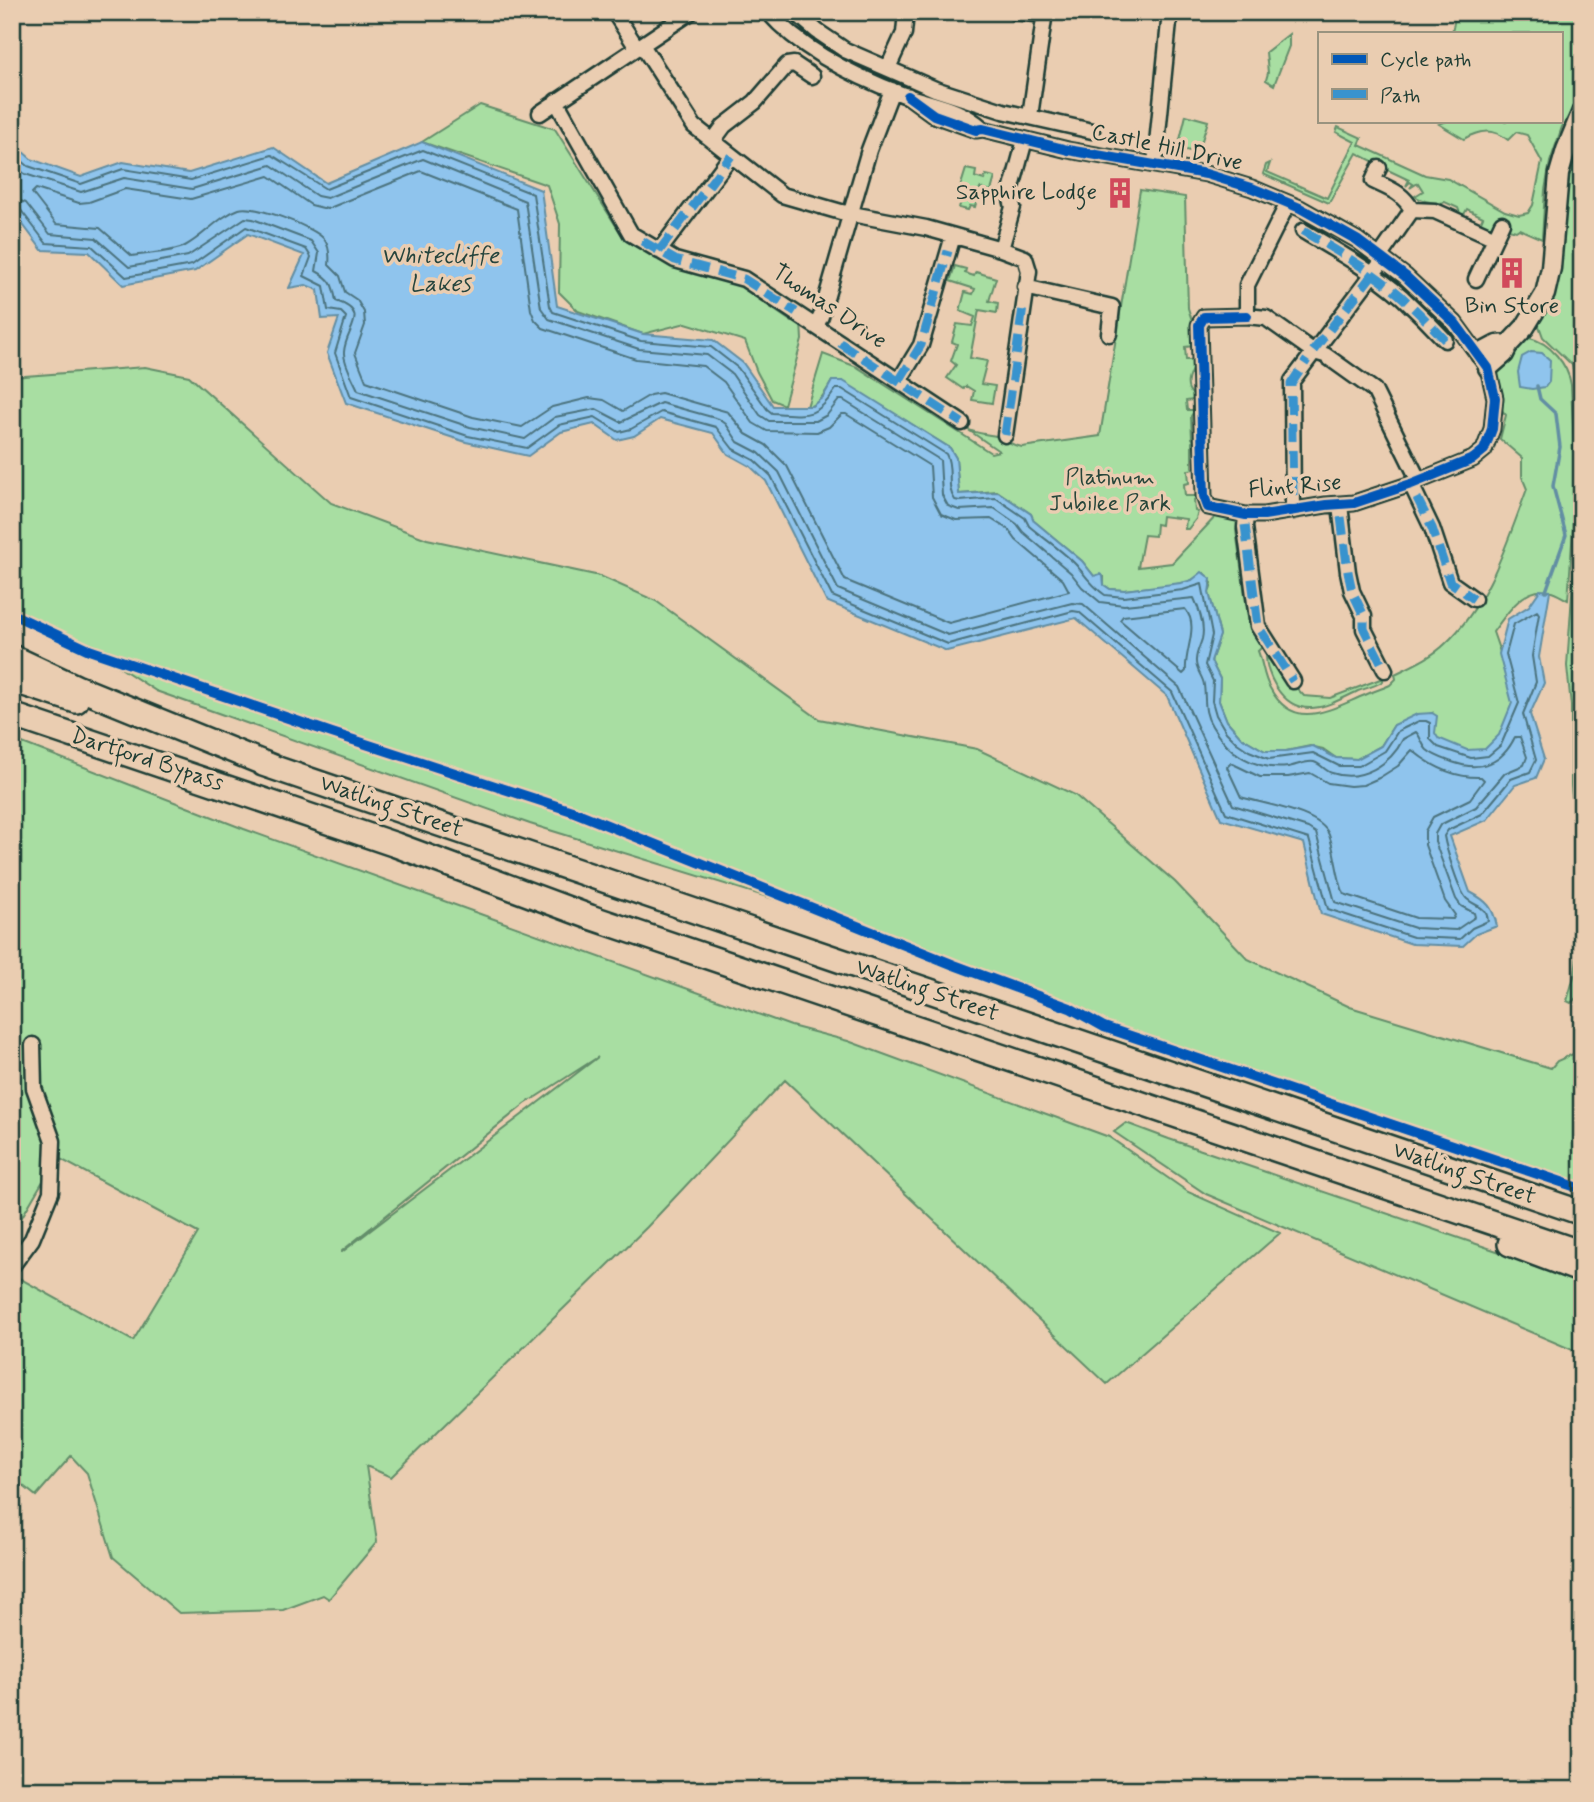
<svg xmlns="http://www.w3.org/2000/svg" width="1594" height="1802" viewBox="0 0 1594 1802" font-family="Mynerve,sans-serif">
  <rect width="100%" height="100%" fill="#eacdb1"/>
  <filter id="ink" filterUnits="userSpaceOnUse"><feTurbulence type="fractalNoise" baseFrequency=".0143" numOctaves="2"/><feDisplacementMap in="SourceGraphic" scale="14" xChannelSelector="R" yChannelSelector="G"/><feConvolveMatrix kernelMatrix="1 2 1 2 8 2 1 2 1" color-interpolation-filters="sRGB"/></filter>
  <g filter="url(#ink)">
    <!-- green -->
    <path fill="#a8dea2" stroke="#648e6b" stroke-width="2" fill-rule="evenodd" d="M1456 12H1582V94L1562 127 1550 162 1545 190 1542 239 1519 229 1516 231 1494 225 1487 228 1479 226 1483 217 1467 209 1462 218 1458 208 1445 202C1439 205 1421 201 1415 196L1423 191 1418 183 1410 188 1413 184 1410 182 1406 186 1409 180 1388 170 1382 178 1386 168 1357 153 1329 203 1263 174 1266 165 1270 163 1267 172 1327 198 1355 142 1336 132 1338 127 1362 138 1359 145 1425 175 1448 179 1505 211 1519 215 1528 213 1533 205 1542 162 1527 135 1516 132 1508 140C1493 128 1480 130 1464 139L1439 124 1447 121H1561V33H1452Z
      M1289 34V46L1274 85 1266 80 1268 73 1266 52Z
      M480 105 555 129 625 240 658 260 739 285 744 283 751 289V294L792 322H801L802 340 784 405 772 400 757 372 745 341 686 323 643 334 578 311 559 292 560 224 547 185 422 142Z
      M1186 115 1208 121 1198 153 1178 148Z
      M1582 130V992L1571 1003 1567 1001 1575 973 1579 941V883L1571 785V706L1567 666 1579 495 1577 391 1572 365 1543 337 1538 323 1547 307 1564 184Z
      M966 169 976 171 975 177 984 180 986 175 995 177 991 191 980 188 975 207 970 206 968 210 959 208 964 189 960 188Z
      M1140 190 1185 197 1188 308 1193 324 1194 346 1185 347 1186 360H1193V368C1188 377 1184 387 1193 395V400L1186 401 1187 410H1195L1191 416 1192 438 1194 441 1192 442V467L1195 469 1188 470 1189 483 1184 484 1185 496H1198L1194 500 1195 511 1198 512 1196 519 1188 529H1185L1186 519 1162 516 1161 525 1156 524 1155 536 1144 535 1138 567 1172 563 1218 514 1239 520 1236 530 1249 625 1262 647 1258 651C1263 663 1263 676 1270 688 1294 733 1330 709 1365 695 1373 691 1382 689 1390 685L1396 679 1395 674C1411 666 1432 657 1445 644 1489 603 1506 545 1527 489L1522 477V458L1500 439 1506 415 1500 408 1498 369 1520 342 1529 338C1550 342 1568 365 1571 385L1576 488 1568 600C1562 597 1555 592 1548 591 1523 586 1505 616 1493 632L1537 759 1382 806 1432 713 1394 725 1381 746 1357 759 1336 758 1323 749 1310 746 1286 751H1265L1241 737 1227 721 1219 701 1220 679 1211 661 1220 635 1209 593 1212 583 1204 573 1188 582 1170 585 1124 590 1110 589 1104 585V577L1094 576 1082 561 1034 521 1031 514 997 491 959 494 956 458 950 448 843 382 832 381C826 391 820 404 807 407L823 354 857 367 991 453 999 451 964 427C975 435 987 433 999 437 1009 441 1010 445 1022 447L1100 436Z
      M955 266 966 269 965 273 974 276 976 272 996 278 989 301 998 303 997 313 979 310 970 358 987 361 981 384 995 386 992 403 972 400 974 391 966 386 963 389 947 378 956 365 951 361 957 344 952 342 957 324 972 326 975 317 960 311 965 292 973 294 975 289 950 281Z
      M145 367 189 376 331 503 427 539 600 576 656 601 819 719 977 749 1075 795 1175 882 1248 959 1350 1007 1551 1068 1557 1061 1582 1050 1580 1185 1101 1024 1076 1008 949 960 900 938 530 824 156 691 90 648 12 611V377Z
      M1266 656 1288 685 1292 683 1304 696 1330 698 1383 678V681C1376 686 1367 688 1358 691 1329 705 1299 723 1276 687 1270 677 1266 667 1266 656Z
      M12 739 244 829 791 1026 848 1041 1109 1137 1188 1192 1280 1233 1107 1384 785 1080 647 1227 391 1477 366 1466 377 1542 329 1599 323 1595 283 1610 179 1613 113 1557 87 1473 71 1456 36 1496 12 1477V1304L19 1278 133 1341 198 1233 57 1157 12 1234ZM598 1057 342 1252V1251L525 1104Z
      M1126 1123 1169 1139 1582 1280V1354L1206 1194 1114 1132Z"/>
    <!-- water -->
    <path fill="#8fc4ed" stroke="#628ea3" stroke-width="2" d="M12 142 31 159 81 177 123 162 189 173 273 147 326 183 422 142 541 190 557 306 643 334 713 340 743 363 773 406H812L823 397 832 381H843L950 448 956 458 959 494 998 492 1031 514 1034 521 1082 561 1094 576 1100 574 1103 576 1104 585 1110 589 1124 590 1181 583 1192 580 1202 572 1211 579 1209 593 1220 635 1211 661 1220 679 1219 701 1227 721 1241 737 1265 751H1286L1313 746 1336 758 1357 759 1381 746 1394 725 1417 714 1432 713 1437 716 1435 733 1438 738 1467 750 1485 749 1499 735 1512 703 1499 654 1508 619 1529 606 1540 590 1550 591 1539 657 1544 683 1530 714 1544 759 1536 778 1515 785 1487 820 1450 836 1470 892C1487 901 1493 907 1497 926L1476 934 1463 946 1412 944 1321 914 1304 843 1221 819 1167 696 1076 618 947 651 826 601 766 481 750 466 728 454 713 433 660 419 634 436 617 440 594 424 561 432 528 456 466 442 346 403 327 353 339 318 322 319 318 290 306 285 289 288 304 255 248 234 195 271 123 285 89 252 42 250 15 214H12Z
      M1531 352 1542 353 1550 360 1549 382 1545 387 1532 389 1520 387 1518 372 1522 357Z"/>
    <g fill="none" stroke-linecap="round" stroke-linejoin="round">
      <!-- shore -->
      <path stroke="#4c737e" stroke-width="2" d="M12 152 28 166 81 184 123 169 191 180 272 155 326 189 423 150 533 194 550 306 553 312 641 341 711 347 738 368 767 409 772 413C805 415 816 420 836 389H842L946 454C954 468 945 487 955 500L960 501 996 498 1025 518 1029 526C1044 539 1065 552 1078 567 1086 577 1094 588 1105 595L1124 597 1183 590 1202 584 1212 635 1205 665 1213 681 1212 701 1216 715 1226 732 1237 743 1249 751 1269 759 1313 753 1339 766H1359L1385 751 1398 731 1419 721H1426L1430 723V739L1438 747 1471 758 1488 756 1501 745 1519 703 1506 654 1514 624 1537 611 1539 614 1532 656 1536 682 1523 714 1536 760 1530 772 1511 779 1482 814 1448 830 1444 836C1446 848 1459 892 1467 899 1476 907 1487 906 1488 921L1472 928 1460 939 1413 937 1328 909 1309 839 1226 813 1172 692 1079 612 1073 611 948 644 832 596 771 476 754 460 733 449 716 427 661 412 631 429 619 432 595 417 559 425 527 448 468 436 351 397 335 353 346 317 341 312 328 310 324 286 304 276 311 257 306 249 246 227 192 265 126 277 92 246 46 243 20 209 12 207
        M12 164 25 174 81 192 124 178 192 189 271 165 317 196 327 198 423 159 525 201 541 308 549 319 639 349 707 355 732 374 760 415 769 421H816L827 415 839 400H843L940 460 942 495 948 506 959 510 994 508 1017 524 1023 532 1071 573 1082 587 1100 602 1124 605 1194 598C1199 609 1205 627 1202 639 1200 646 1196 653 1196 660 1195 670 1203 676 1204 685 1206 700 1203 712 1212 726 1227 753 1256 771 1288 767 1295 766 1307 760 1314 762 1321 764 1325 771 1332 773 1361 783 1391 764 1403 739L1416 732C1421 737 1422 745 1427 750 1434 756 1444 759 1452 762 1480 772 1502 764 1515 737H1520L1527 757 1524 765 1505 773 1476 807 1440 825 1435 834V842L1456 899 1461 906 1474 913 1475 917 1456 930 1415 928 1335 902 1316 833 1308 828 1233 805 1179 687 1083 604 1072 603 948 635 838 589 779 472 759 453 738 442 726 424 719 419 661 403 621 422 596 409 555 417 525 439 470 427 358 390C354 380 343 363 344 352 345 329 372 313 336 301 333 284 331 279 316 271L319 253 311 241 253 219 245 218 188 256 129 267 96 238 50 234 26 203 12 198
        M421 171 517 209 531 310 535 320 543 328 636 359 703 366 724 382 753 423 767 431 817 432 829 427 842 414H846L930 466 932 497 941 514 956 520 991 519 1009 530 1016 540 1063 580 1069 591 949 623 845 580 787 466 766 445 746 434 728 412 661 393 650 395 623 411 604 400 589 398 552 407 522 427 473 417 366 381 355 353 365 325 364 312 357 300 345 292 340 276 329 265C330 256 330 247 324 239 315 227 253 204 239 209 219 216 204 236 185 246 171 253 148 253 132 256L100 228 56 224 32 193 36 189 79 203 89 202 125 189 191 199 269 176 311 205 327 209Z
        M1185 609C1200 626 1184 651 1186 671L1183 674 1120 620 1123 616Z
        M1412 750C1431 766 1454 778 1481 777L1484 780 1470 799 1433 817 1425 831V845L1445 901 1455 915 1453 919 1416 918 1344 894C1336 875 1336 854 1329 835 1321 812 1263 804 1241 797L1227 767 1231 763 1260 777H1288L1310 773 1328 783 1350 786 1363 785 1379 778 1398 766Z"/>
      <!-- stream -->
      <path stroke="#628ea3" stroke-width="3.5" d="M1537 386 1540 399 1556 414 1560 447 1553 486 1566 535 1546 591"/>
      <defs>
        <path id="minor" d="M614 12 637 48
          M768 12C802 51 856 77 904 95 932 105 960 108 982 128
          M795 12 817 31 845 50 935 89 1003 111 1092 131
          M1015 12 1044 15
          M642 45 694 126 782 195 841 212 926 228 1001 249
          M888 68 904 33 906 12
          M908 96 934 115 976 130 983 129 1068 150 1206 174 1252 188 1300 208 1357 240 1405 276 1455 323 1488 368 1495 398 1492 429 1484 450 1473 459 1411 484 1354 503 1326 505 1264 515H1246L1208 507 1204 496 1199 325 1204 317 1247 316
          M556 101 631 234 675 260 744 279 962 423
          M540 113 691 12
          M1030 116 1045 12
          M713 141 724 126 755 102 787 65 794 64 812 76
          M1155 164 1170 12
          M1379 168 1373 181C1390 189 1403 193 1412 210L1435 211 1495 238
          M1288 203 1247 285V316L1266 318 1314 352 1325 355 1374 390 1419 481
          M1303 231C1337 251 1372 271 1402 297 1417 311 1431 325 1445 340
          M659 251 731 156
          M1380 256 1412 210
          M1476 279 1502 223
          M1025 287 1112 307 1109 334
          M816 326 821 316 869 150 892 90
          M899 381 921 345 953 236
          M1005 435 1029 271 1025 258 1001 249 1013 207 1010 195 1025 140
          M1411 484 1432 528 1450 582 1474 599
          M1340 505 1348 572 1352 591 1364 616V629L1385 670
          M1293 511 1292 381 1384 259
          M1246 515 1245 527 1258 626 1293 681
          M12 1266 32 1239 51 1192 53 1141 34 1088 33 1045"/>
        <path id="tertiary" d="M1480 354 1497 345 1509 344
          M1488 368 1504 354 1509 344 1525 327 1545 294 1551 268 1559 174 1566 150 1582 111"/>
        <path id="trunk" d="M12 657 76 687 273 767
          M12 680 76 701
          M12 715 396 845 590 917 1582 1253
          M263 764 1582 1213
          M1510 1244 1582 1271"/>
      </defs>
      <!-- minor casing -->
      <use href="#minor" stroke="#1f3d34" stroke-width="19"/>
      <!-- tertiary casing -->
      <use href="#tertiary" stroke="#1f3d34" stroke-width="23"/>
      <!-- trunk casing -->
      <use href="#trunk" stroke="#1f3d34" stroke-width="28"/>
      <!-- minor -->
      <use href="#minor" stroke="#eacdb1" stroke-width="14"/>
      <!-- tertiary -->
      <use href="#tertiary" stroke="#eacdb1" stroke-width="18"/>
      <!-- trunk -->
      <use href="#trunk" stroke="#eacdb1" stroke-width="23"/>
      <!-- quiet -->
      <path stroke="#3993ce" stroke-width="9" stroke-dasharray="18 9" stroke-linecap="butt" d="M1303 231C1337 251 1372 271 1402 297 1417 311 1431 325 1445 340
        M642 241 675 260 744 279 796 312
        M659 251 731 156
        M840 343 962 423
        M1313 351 1376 270
        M899 381 921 345 948 251
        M1005 435 1023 307
        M1293 495 1291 384 1307 360
        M1417 498 1432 528 1450 582 1474 599
        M1341 517 1348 572 1352 591 1364 616V629L1385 670
        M1245 525 1258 626 1293 681"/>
      <defs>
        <path id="cycleway" d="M908 96 934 115 976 130 983 129 1068 150 1206 174 1252 188 1300 208 1357 240 1405 276 1455 323 1488 368 1495 398 1492 429 1484 450 1473 459 1411 484 1354 503 1326 505 1264 515H1246L1208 507 1204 496 1199 325 1204 317 1247 316
          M12 614 89 650 332 733 572 811 954 965 1070 1008 1104 1027 1582 1189"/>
      </defs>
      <!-- cycleway casing -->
      <use href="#cycleway" stroke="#eacdb1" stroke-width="15"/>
      <!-- cycleway -->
      <use href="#cycleway" stroke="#0057b8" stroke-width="10"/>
    </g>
  </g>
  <!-- icons -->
  <defs>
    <symbol id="building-bare" viewBox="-9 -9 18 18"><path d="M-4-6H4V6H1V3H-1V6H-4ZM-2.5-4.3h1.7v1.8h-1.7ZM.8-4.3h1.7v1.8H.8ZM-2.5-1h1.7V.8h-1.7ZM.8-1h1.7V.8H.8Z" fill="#d1495b" stroke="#eacdb1" stroke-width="2.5" paint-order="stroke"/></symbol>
  </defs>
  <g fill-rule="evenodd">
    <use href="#building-bare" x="1098" y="171" width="44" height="44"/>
    <use href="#building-bare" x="1490" y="251" width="44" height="44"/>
  </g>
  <g text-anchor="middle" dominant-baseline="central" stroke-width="7" stroke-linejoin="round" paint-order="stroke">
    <!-- street labels -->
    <g font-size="23" fill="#1f3d34" stroke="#eacdb1">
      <text transform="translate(1167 148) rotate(12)">Castle Hill Drive</text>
      <text transform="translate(829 307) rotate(34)">Thomas Drive</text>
      <text transform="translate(1295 487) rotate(-5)">Flint Rise</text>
      <text transform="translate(147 760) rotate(18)">Dartford Bypass</text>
      <text transform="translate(391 807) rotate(19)">Watling Street</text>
      <text transform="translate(927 991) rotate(19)">Watling Street</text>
      <text transform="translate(1464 1174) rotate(19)">Watling Street</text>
    </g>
    <!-- poi labels -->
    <g font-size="23" fill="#1f3d34" stroke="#eacdb1" text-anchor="end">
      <text x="1097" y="193">Sapphire Lodge</text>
      <text x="1512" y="307" text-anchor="middle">Bin Store</text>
    </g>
    <!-- park labels -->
    <g font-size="23" fill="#26453a" stroke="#eacdb1">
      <text x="1110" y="478">Platinum<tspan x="1110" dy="26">Jubilee Park</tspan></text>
    </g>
    <!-- water labels -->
    <g font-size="24" font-style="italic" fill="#25443d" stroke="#eacdb1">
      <text x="440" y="256">Whitecliffe<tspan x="440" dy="28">Lakes</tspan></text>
    </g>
  </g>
  <!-- margin -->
  <rect width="1594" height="1802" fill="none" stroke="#eacdb1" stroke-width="42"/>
  <rect x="21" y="21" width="1552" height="1760" fill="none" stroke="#1f3d34" stroke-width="2.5" filter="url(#ink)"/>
  <!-- legend -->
  <rect x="1318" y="32" width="245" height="91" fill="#eacdb1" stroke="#99937f" stroke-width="2"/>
  <rect x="1332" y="54" width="35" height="10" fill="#0057b8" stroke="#99937f" stroke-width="2"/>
  <text x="1380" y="66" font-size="21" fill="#1f3d34">Cycle path</text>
  <rect x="1332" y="89" width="35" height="10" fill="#3993ce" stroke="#99937f" stroke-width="2"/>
  <text x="1380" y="102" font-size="21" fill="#1f3d34">Path</text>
</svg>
